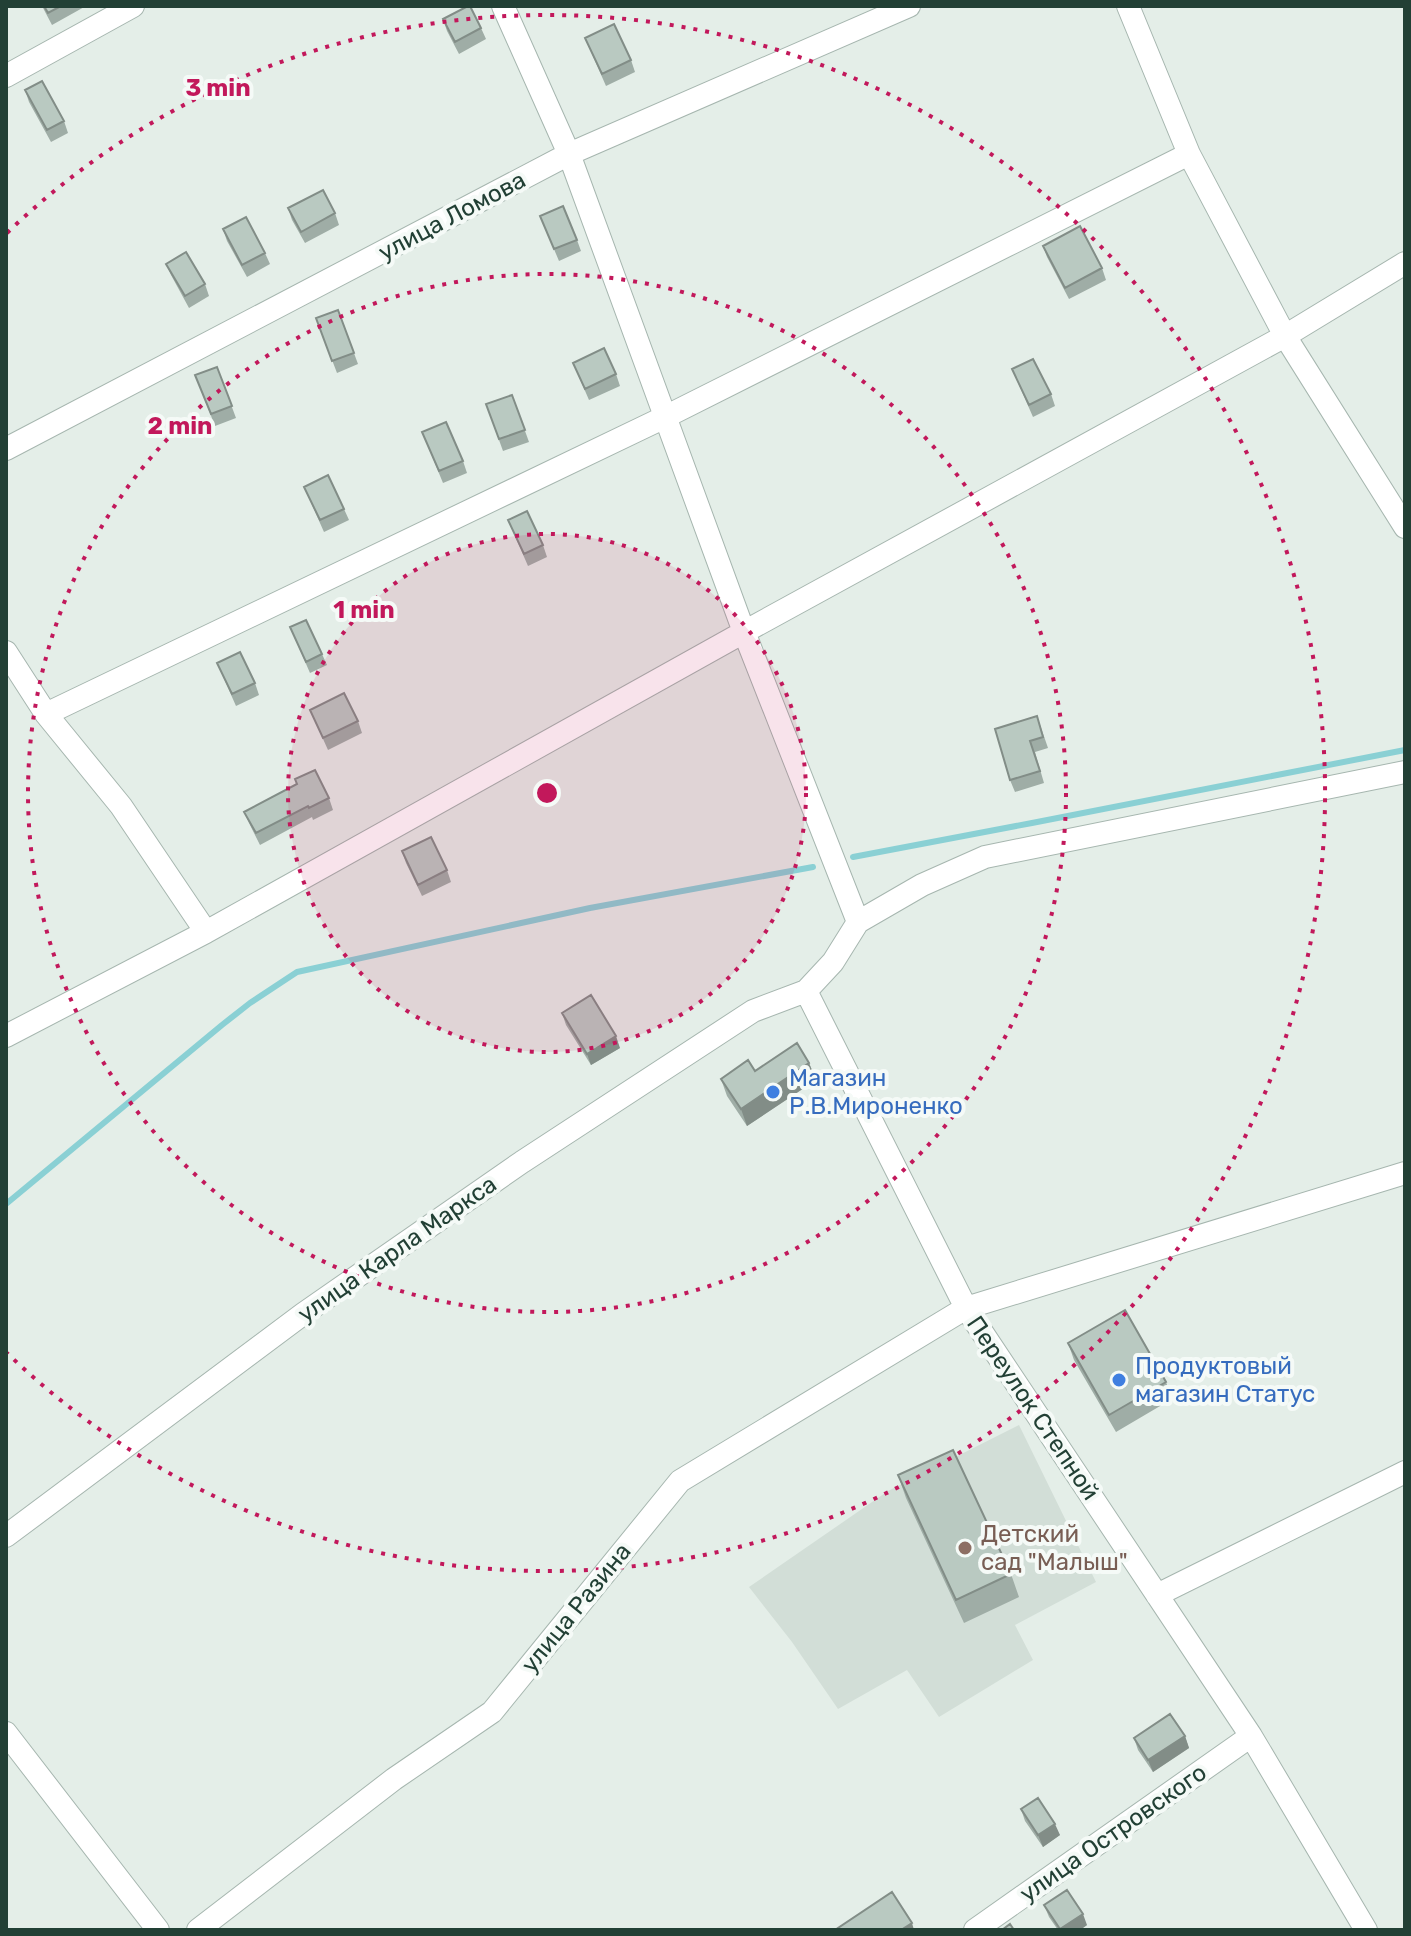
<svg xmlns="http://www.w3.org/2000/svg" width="1411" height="1936" viewBox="0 0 1411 1936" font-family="Rubik,sans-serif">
  <rect width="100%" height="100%" fill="#e4eee8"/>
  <!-- built -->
  <path fill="#d2ded7" d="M1019 1425 1096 1582 1015 1625 1033 1660 939 1717 907 1670 838 1709 792 1642 749 1587 888 1491Z"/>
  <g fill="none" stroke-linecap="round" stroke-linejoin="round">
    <!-- stream -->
    <path stroke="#8ad0d4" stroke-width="6" d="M853 857 1032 823 1405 750
      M6 1204 222 1025 250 1003 297 972 590 908 813 867"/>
    <defs>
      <path id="street" d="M503 6 569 154 744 632 858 922
        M1128 6 1189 154 1285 336 1405 527
        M6 76 133 6
        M6 449 569 154 909 6
        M6 652 46 714 121 806 206 932
        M46 714 665 417 1189 154
        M806 991 966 1308 1251 1736 1366 1930
        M6 1036 206 932 744 632 1285 336 1405 263
        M6 1536 303 1314 522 1162 753 1011 806 991 833 962 858 922 922 885 985 857 1405 772
        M1157 1595 1405 1472
        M6 1733 158 1930
        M198 1930 394 1779 492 1712 680 1481 966 1308 1405 1173
        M975 1930 1251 1736"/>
    </defs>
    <!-- street casing -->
    <use href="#street" stroke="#a6b6af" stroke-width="24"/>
    <!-- street -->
    <use href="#street" stroke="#fff" stroke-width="22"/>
  </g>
  <!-- wall -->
  <path fill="#9fada6" d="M42 6H86L52 25Z
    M443 19 481 28 486 39 459 54 447 31Z
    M585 38 631 60 635 72 606 86Z
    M25 90 64 121 68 133 51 142 29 102Z
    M288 208 335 213 339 225 305 243 292 220Z
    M540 216 577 240 581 251 559 261Z
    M223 229 265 253 270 264 247 277 227 241Z
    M1043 246 1102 268 1106 280 1069 299 1047 257Z
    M166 264 205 284 209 296 189 308 171 275Z
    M338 310 358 364 337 373 316 318Z
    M573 363 616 374 620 386 589 400Z
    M217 367 236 418 215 426 195 375Z
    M1012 369 1051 394 1055 406 1033 417Z
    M512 395 529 442 503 451 486 404Z
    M427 444 463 461 467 473 443 483Z
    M304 487 344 509 349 520 324 532Z
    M508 520 543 545 547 557 528 566Z
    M290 627 322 654 327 665 310 673Z
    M217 663 255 683 259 695 236 706Z
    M310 710 358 721 362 733 328 750Z
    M1037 716 1048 748 1035 752 1044 783 1015 792 1010 780Z
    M329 798 333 810 313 820 312 817 260 845 249 823 244 812Z
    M402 851 447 870 451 882 422 896 406 863Z
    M562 1013 620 1048 591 1065 566 1025Z
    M809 1063 816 1080 747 1126 727 1096 721 1079 755 1071Z
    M1068 1343 1166 1382 1172 1399 1116 1432 1074 1360Z
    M898 1475 1011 1574 1019 1597 964 1623 906 1498Z
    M1185 1736 1189 1748 1153 1772 1138 1750 1134 1738Z
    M1021 1809 1060 1835 1043 1847 1025 1821Z
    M1044 1905 1087 1925 1080 1930H1058L1049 1917Z"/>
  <!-- shaded-wall -->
  <path fill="#828d87" d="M616 1036 620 1048 591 1065 587 1054Z
    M809 1063 816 1080 747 1126 741 1109Z
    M1185 1736 1189 1748 1153 1772 1148 1760Z
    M1055 1824 1060 1835 1043 1847 1038 1835Z
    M1083 1914 1087 1925 1080 1930H1061L1060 1929Z
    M912 1923 914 1930H901Z"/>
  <!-- building -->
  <path fill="#b9c9c1" stroke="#828d87" stroke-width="2" d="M44 6H61L48 13Z
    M468 6H470L481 28 455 42 443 19Z
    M614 24 631 60 602 74 585 38Z
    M42 81 64 121 47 130 25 90Z
    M323 190 335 213 301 232 288 208Z
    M563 206 577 240 554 249 540 216Z
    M246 217 265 253 242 265 223 229Z
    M1080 226 1102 268 1065 288 1043 246Z
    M186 252 205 284 185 296 166 264Z
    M338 310 354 353 332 361 316 318Z
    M604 348 616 374 585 389 573 363Z
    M1033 359 1051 394 1029 405 1012 369Z
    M217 367 232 406 211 414 195 375Z
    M512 395 525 430 499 439 486 404Z
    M446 422 463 461 439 471 422 432Z
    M328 475 344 509 320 520 304 487Z
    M527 511 543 545 524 554 508 520Z
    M306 620 322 654 306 662 290 627Z
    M240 652 255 683 232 694 217 663Z
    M344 693 358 721 323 738 310 710Z
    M1037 716 1043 737 1030 741 1040 771 1010 780 995 729Z
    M315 770 329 798 309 808 308 806 256 833 244 812 297 784 295 779Z
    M431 837 447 870 418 885 402 851Z
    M591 995 616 1036 587 1054 562 1013Z
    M797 1043 809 1063 741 1109 721 1079 748 1060 755 1071Z
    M1125 1310 1166 1382 1109 1415 1068 1343Z
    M953 1450 1011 1574 956 1600 898 1475Z
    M1170 1714 1185 1736 1148 1760 1134 1738Z
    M1038 1798 1055 1824 1038 1835 1021 1809Z
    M1067 1890 1083 1914 1060 1929 1044 1905Z
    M892 1892 912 1923 901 1930H835Z
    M1010 1924 1014 1930H1002Z"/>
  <!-- distance rings -->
  <circle cx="547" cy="793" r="259" fill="#c2185b" fill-opacity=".12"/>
  <g fill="none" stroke="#c2185b" stroke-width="4" stroke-dasharray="4 8">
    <circle cx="547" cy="793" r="259"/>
    <circle cx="547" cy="793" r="519"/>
    <path d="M7 233A778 778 0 1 1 7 1353"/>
  </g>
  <!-- markers -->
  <g fill="#3f7fe0" stroke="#f5faf7" stroke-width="3">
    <circle cx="773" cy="1092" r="8"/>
    <circle cx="1119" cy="1380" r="8"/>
  </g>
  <circle fill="#8d6e63" stroke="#f5faf7" stroke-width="3" cx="965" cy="1548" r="8"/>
  <g text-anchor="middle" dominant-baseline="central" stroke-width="8" stroke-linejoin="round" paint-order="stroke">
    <!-- street labels -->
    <g font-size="24" fill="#224035" stroke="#f5faf7">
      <text transform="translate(452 216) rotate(-28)">улица Ломова</text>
      <text transform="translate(397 1249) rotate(-35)">улица Карла Маркса</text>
      <text transform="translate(1033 1408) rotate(56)">Переулок Степной</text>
      <text transform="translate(576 1608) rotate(-51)">улица Разина</text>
      <text transform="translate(1113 1833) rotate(-35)">улица Островского</text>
    </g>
    <!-- shop labels -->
    <g font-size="24" fill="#366cbe" stroke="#f5faf7" text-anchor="start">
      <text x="789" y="1078">Магазин<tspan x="789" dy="28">Р.В.Мироненко</tspan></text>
      <text x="1135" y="1366">Продуктовый<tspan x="1135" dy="28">магазин Статус</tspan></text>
    </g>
    <!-- education labels -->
    <g font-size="24" fill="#785e54" stroke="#f5faf7" text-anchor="start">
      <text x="981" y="1534">Детский<tspan x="981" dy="28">сад "Малыш"</tspan></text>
    </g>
  </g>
  <circle cx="547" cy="793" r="12" fill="#c2185b" stroke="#f5faf7" stroke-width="4"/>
  <g font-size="24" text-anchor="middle" font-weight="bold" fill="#c2185b" stroke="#f5faf7" stroke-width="8" stroke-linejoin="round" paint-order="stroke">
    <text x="218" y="96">3 min</text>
    <text x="180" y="434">2 min</text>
    <text x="364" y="618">1 min</text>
  </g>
  <!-- border -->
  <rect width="1411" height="1936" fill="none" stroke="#224035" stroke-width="16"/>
</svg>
